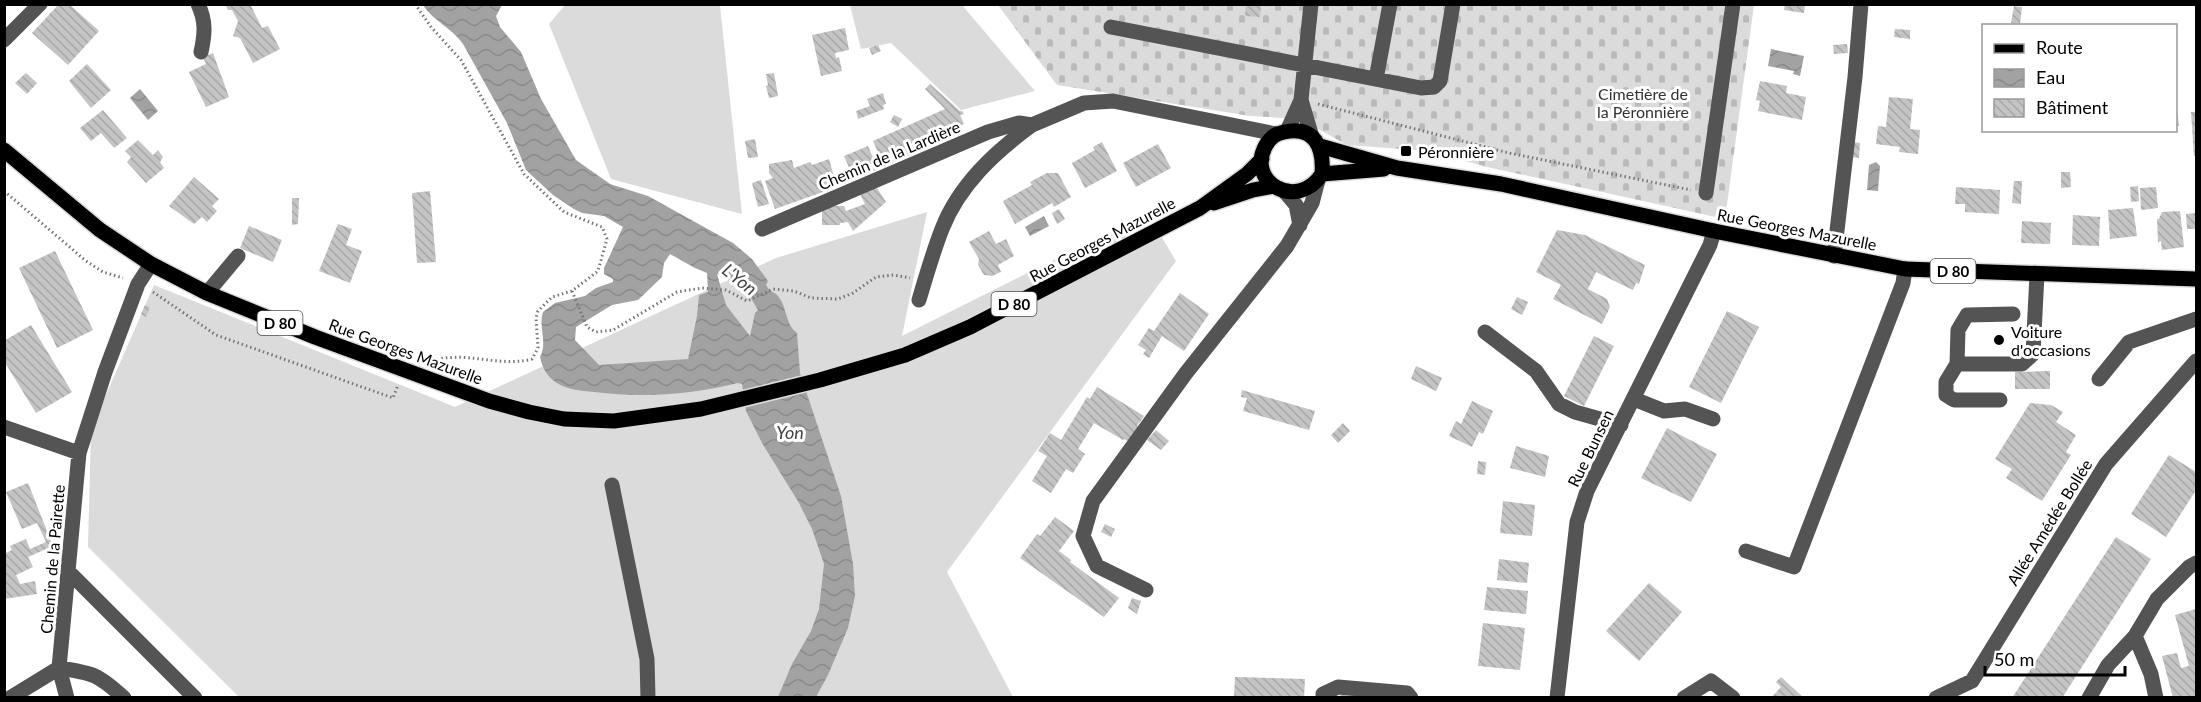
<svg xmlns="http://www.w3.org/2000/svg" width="2201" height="702" viewBox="0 0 2201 702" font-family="Lato,sans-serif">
  <defs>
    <pattern id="cemetery-stones" width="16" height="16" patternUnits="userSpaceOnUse" patternTransform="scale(1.5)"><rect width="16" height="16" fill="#dbdbdb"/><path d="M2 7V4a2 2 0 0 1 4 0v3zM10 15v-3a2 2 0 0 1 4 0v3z" fill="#bababa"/></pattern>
    <pattern id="water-waves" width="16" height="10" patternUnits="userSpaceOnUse" patternTransform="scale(1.5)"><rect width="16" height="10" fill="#a2a2a2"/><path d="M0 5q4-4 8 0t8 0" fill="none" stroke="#8a8a8a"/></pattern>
    <pattern id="building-back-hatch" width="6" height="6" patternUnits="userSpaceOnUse" patternTransform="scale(1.5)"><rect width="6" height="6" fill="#c4c4c4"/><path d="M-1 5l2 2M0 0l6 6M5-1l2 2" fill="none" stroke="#a7a7a7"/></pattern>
  </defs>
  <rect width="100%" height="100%" fill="#fff"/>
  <!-- grass -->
  <path fill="#dbdbdb" d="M565 5H720L742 214 611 179 549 24Z
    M850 5H962L1035 91 961 110 891 43 861 49Z
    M927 212 902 336 1147 213 1176 261 947 572 1013 697H239L88 547 91 429 154 285 455 407 776 258Z"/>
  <!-- cemetery -->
  <path fill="url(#cemetery-stones)" d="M998 5H1754L1725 219 1487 167 1429 151 1347 145 1300 119 1250 116 1057 85Z"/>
  <!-- water -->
  <path fill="url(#water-waves)" fill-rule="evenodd" d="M423 5H502L496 16 500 27 521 52 541 99 576 160 610 184 648 196 733 243 752 259 768 281 766 285 770 291C788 296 783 324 797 333L800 373 841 496 853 564 855 596 848 628 828 675 816 697H778L792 664 811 631 819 609 824 564 812 529 799 503 762 443 746 411 742 384 738 383C690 395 643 398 594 392 581 391 564 389 554 381 546 375 542 366 540 357 548 342 538 327 543 312L555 303 585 296 596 288 613 282V279L604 274V268L623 227 604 216 582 213 574 209 553 195 526 170 507 123 463 44C450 26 434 22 423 5ZM670 254 695 268 707 273 708 292 699 295 697 316 688 359 599 365 575 340 576 327 612 305 638 300 662 277 664 263ZM717 274 746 290 758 310 755 313 750 336 726 305Z
    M1771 49 1804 56 1800 76 1793 74 1794 71 1768 66Z
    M140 89 158 111 148 120 130 98Z
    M1876 162 1880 166 1878 191 1867 190 1869 165Z
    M1044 216 1049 226 1030 236 1025 227Z"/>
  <!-- building -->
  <path fill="url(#building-back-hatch)" d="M59 4H69L99 31 68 65 32 33Z
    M225 4H250L262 28 268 26 280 49 253 63 240 38 233 36 238 21 232 10H228Z
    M1246 4H1261L1260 17 1245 16Z
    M1785 4H1805L1804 13 1784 10Z
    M2014 6 2022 7 2020 24 2011 23Z
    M845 28 849 50 835 53 836 58 839 57 842 71 821 76 812 35Z
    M1895 29 1910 30V39L1894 37Z
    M1847 44 1848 53 1834 54 1833 45Z
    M878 45 881 51 872 55 869 48Z
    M213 53 229 97 206 107 189 72 206 64 203 57Z
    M87 64 111 90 91 108 69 81Z
    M26 73 37 83 27 94 15 83Z
    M774 73 778 96 769 98 766 86 768 85 766 74Z
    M1760 81 1787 86 1786 93 1806 97 1802 120 1758 111 1760 101 1756 100Z
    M930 84 960 111H962L964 114 960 115 964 124 953 129 955 136 884 166 873 141 945 109 925 89Z
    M883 93 886 104 883 105 884 109 858 119 856 111 870 106 867 99Z
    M1889 97 1913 99 1910 129 1920 130 1918 154 1899 152 1900 147 1876 144 1878 126 1886 127Z
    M2176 108H2177L2179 126H2176Z
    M103 110 127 138 114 148 101 133 91 141 80 128Z
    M2191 112H2196V156H2194Z
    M894 115 902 119 898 127 890 122Z
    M755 139 758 157 748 158 745 141Z
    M138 140 153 155 158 150 163 157 160 162 164 168 146 183 127 162 131 157 125 151Z
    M1102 142 1117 171 1085 188 1072 163 1095 150 1093 147Z
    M1853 142 1860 143 1859 158 1851 157Z
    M1158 144 1171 168 1136 187 1123 163Z
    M868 146 878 169 854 179 844 156Z
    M829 159 837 187 775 209 765 181 773 178 769 173V164L792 160 794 168 810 162 812 165Z
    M2061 172H2070L2071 187 2061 188Z
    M1047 173H1058L1071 197 1054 207 1052 203 1015 224 1003 201 1032 185 1030 182Z
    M194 177 219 199 212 206 217 211 207 222 202 217 194 224 169 206Z
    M761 180 769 204 758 207 752 183Z
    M2014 181H2022L2021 204 2012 203Z
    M875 185 886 202 853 231 848 222 840 223V225H822V206H844L846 211 865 204 859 192Z
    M2138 186 2139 201 2131 202 2130 187Z
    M1956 187 2000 190 1999 214 1965 212V204H1955Z
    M2156 187 2158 208 2141 210 2140 188Z
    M430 191 436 262 417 263 412 193Z
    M292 198H299L298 224 292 225Z
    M2133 208 2137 236 2110 239 2108 210Z
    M1059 209 1065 219 1057 224 1052 213Z
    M2180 211 2184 247 2162 250 2161 241 2158 242 2157 219H2159L2162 212Z
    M2196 213V229H2187L2186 214Z
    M2073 215 2100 217 2099 246 2072 245Z
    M2022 221 2051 223 2050 244 2021 243Z
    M338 224 352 229 346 245 362 251 350 283 319 271Z
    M249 226 282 240 273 262 240 248Z
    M1557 230 1585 235 1645 265 1639 284 1636 283 1633 290 1596 272 1588 289 1607 299 1610 307 1602 324 1553 299 1561 285 1536 272Z
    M989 231 996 244 1006 239 1014 256 998 265 1001 272 992 276 984 275 978 265 979 259 969 242Z
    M55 251 93 330 57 348 19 268Z
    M1180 293 1209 314 1184 351 1162 336 1149 358 1143 354 1146 350 1138 345 1149 328 1154 331Z
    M1517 297 1528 302 1522 315 1511 309Z
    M145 305 150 307 146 317 141 314Z
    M1727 311 1759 327 1721 403 1689 387Z
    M31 325 72 392 36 413 4 361V341Z
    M1594 336 1614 346 1584 406 1564 396Z
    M1416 366 1442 378 1436 391 1411 379Z
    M2050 371V389H2015V372Z
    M1097 387 1144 416 1137 426 1139 427 1130 442 1124 439 1123 440 1094 423 1078 449 1085 454 1073 473 1066 469 1051 493 1032 481 1047 456 1038 451 1050 433 1061 440 1087 397 1090 399Z
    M1242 390 1315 411 1309 430 1243 411 1247 398 1241 397Z
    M1472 401 1493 411 1483 434 1479 432 1472 447 1449 436 1456 421 1461 424Z
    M2030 403 2051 405 2063 412 2056 422 2076 435 2066 452 2071 455 2042 501 2006 478 2012 469 1995 459Z
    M1343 423 1350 431 1338 443 1331 435Z
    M1667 428 1717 454 1691 502 1641 478Z
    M1156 430 1169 441 1161 450 1147 440Z
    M1516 446 1549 456 1545 477 1510 468Z
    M2169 455 2196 472V490L2166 537 2131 514Z
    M1478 461 1486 462 1485 475 1477 474Z
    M28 483 53 546 28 557 33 567 16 575 20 584 35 581 37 594 4 599V554L12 550 10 546 26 539 30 549 46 542 37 523 22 529 6 492Z
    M1503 501 1535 505 1532 536 1500 533Z
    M1055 517 1074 531 1059 551 1071 560 1070 562 1119 598 1104 617 1020 558 1037 534 1040 536Z
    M1105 524 1115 529 1111 537 1101 532Z
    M2116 537 2151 559 2062 698H2012Z
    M1499 559 1529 563 1527 583 1497 580Z
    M1649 583 1682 612 1639 661 1606 631Z
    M1487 587 1528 591 1526 614 1484 610Z
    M1132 598 1141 601 1137 614 1128 608Z
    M2196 609V697L2173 698 2162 656 2177 653 2181 668 2189 666 2175 615Z
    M1483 623 1525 628 1520 670 1478 666Z
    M1235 677 1305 679 1304 698 1234 697Z
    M1781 677 1804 698H1771L1781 687 1776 682Z
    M1340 694 1393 698H1340Z"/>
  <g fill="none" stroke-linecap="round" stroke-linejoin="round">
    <defs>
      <path id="major" d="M1320 146 1397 168 1501 184 1714 231 1905 269 2196 279
        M4 150 100 230 151 264 207 293 315 337 489 401 529 412 564 419 614 421 701 409 820 380 905 355 970 327 1200 208 1247 174 1262 159
        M1322 174C1324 148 1315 125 1284 132 1275 134 1271 137 1266 145 1245 182 1297 212 1322 174L1384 169
        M1214 203 1253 190 1274 186"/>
    </defs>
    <!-- major casing -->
    <use href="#major" stroke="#dbdbdb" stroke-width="18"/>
    <!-- path -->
    <path stroke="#767676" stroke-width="3" stroke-dasharray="1.5 3" stroke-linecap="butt" d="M415 4 431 27 461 60 524 174 564 212 602 227 607 239 598 271 572 291 552 297 538 311 536 318 538 348 532 359C499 368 461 349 429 362
      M1318 104 1509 153 1691 190
      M4 191 86 261 103 272 123 278
      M572 291 587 327 596 332 613 330 677 292 702 288 726 290 747 301 773 289 794 291 811 298 838 299 853 293 876 277 894 275 910 278
      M153 292 216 335 393 398 398 385"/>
    <!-- minor -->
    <path stroke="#545454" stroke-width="15" d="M198 4C206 21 205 34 201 52
      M1311 4 1301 100 1312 137
      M1111 27 1421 88 1434 87 1440 81 1453 4
      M4 40 40 4
      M1376 79 1390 4
      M1287 131 1301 100
      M1285 192 1296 205 1300 225
      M1706 193 1733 4
      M762 229 988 132 1019 123 1032 125 1084 103 1113 101 1276 134
      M1834 256 1855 77 1861 4
      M207 293 238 256
      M919 300C926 276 933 252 942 229 959 185 995 152 1032 125
      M2013 314 1967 315 1958 330 1957 364H2022L2033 354 2037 274
      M1485 332 1536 371 1559 404 1575 412 1621 425
      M1957 364 1946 382V395L1954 400H2000
      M2099 379 2129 342 2196 319
      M1634 399 1664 411 1685 409 1713 419
      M4 427 79 453
      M612 485 647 659 648 698
      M1746 551 1794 567 1903 283 1905 269
      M69 572 195 698
      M1146 590 1097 566 1083 536 1093 501 1186 373 1287 246 1312 203 1318 180
      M2135 636 2151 674 2156 698
      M59 668C93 673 98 674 124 698
      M10 698 59 668
      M67 698 59 668 79 453 105 372 138 284 151 264
      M1323 698V694L1338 687 1407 693 1411 698
      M1557 698 1577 522 1587 491 1710 245 1714 231
      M1684 698 1711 681 1733 698
      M1936 698 1972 681 2106 464 2196 361
      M2089 698 2108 665 2135 636 2157 599 2189 567 2196 563"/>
    <!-- major -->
    <use href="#major" stroke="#000" stroke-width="15"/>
  </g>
  <!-- markers -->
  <g fill="#000" stroke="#fff" stroke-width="2">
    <rect x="1400" y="145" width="12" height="12" rx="3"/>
    <circle cx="1999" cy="340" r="6"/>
  </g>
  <g text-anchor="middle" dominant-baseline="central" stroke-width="6" stroke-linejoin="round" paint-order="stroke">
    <!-- shield labels -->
    <g fill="#fff" stroke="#4c4c4c" stroke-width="1.5">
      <rect x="1930.5" y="259" width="45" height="24" rx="4.5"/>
      <rect x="991.5" y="292" width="45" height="24" rx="4.5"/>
      <rect x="257.5" y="311" width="45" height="24" rx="4.5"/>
    </g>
    <g font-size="15" font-weight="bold" fill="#000">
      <text x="1953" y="271">D 80</text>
      <text x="1014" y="304">D 80</text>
      <text x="280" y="323">D 80</text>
    </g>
    <!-- park labels -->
    <g font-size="16" fill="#323232" stroke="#fff">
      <text x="1643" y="93">Cimetière de<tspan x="1643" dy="18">la Péronnière</tspan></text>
    </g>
    <!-- poi labels -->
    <g font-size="16" fill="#000" stroke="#fff" text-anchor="start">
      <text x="1418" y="151">Péronnière</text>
      <text x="2011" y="331">Voiture<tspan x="2011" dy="18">d'occasions</tspan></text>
    </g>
    <!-- street labels -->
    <g font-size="16" fill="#000" stroke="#fff">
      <text transform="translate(889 155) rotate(-23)">Chemin de la Lardière</text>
      <text transform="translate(1797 229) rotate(11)">Rue Georges Mazurelle</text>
      <text transform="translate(1102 239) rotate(-28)">Rue Georges Mazurelle</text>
      <text transform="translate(406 351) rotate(20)">Rue Georges Mazurelle</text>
      <text transform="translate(1590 448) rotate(-64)">Rue Bunsen</text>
      <text transform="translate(2049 522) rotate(-58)">Allée Amédée Bollée</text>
      <text transform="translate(52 559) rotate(-85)">Chemin de la Pairette</text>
    </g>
    <!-- water labels -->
    <g font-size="18" font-style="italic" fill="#434343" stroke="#fff">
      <text transform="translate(740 279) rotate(39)">L'Yon</text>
      <text x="790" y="432">Yon</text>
    </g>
  </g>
  <!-- border -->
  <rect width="2201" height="702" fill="none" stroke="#000000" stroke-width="12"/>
  <!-- legend -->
  <rect x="1982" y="24" width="195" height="108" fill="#ffffff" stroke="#999999" stroke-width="1.5"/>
  <rect x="1994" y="44" width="30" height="9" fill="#000000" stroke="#999999" stroke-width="1.5"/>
  <text x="2036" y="54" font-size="18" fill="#000000">Route</text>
  <rect x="1994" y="69" width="30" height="18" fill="url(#water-waves)" stroke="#999999" stroke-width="1.5"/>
  <text x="2036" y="84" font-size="18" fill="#000000">Eau</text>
  <rect x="1994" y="99" width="30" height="18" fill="url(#building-back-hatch)" stroke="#999999" stroke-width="1.5"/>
  <text x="2036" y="114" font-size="18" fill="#000000">Bâtiment</text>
  <!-- scale -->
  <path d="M1985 666v9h140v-9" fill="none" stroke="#000000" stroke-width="3"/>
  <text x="1994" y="666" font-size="18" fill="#000000" stroke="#ffffff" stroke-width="4.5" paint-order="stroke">50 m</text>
</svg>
